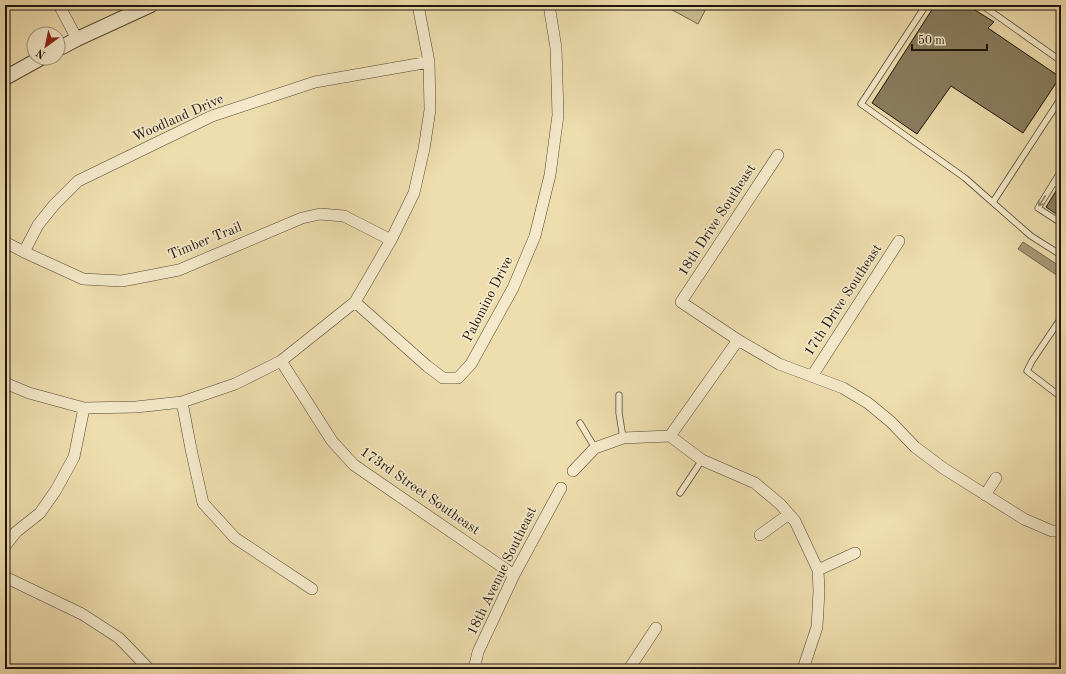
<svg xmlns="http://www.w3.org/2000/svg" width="1066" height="674" viewBox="0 0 1066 674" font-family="'Old Standard TT',serif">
  <rect width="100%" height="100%" fill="#eeddad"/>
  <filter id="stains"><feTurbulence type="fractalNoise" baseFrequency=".005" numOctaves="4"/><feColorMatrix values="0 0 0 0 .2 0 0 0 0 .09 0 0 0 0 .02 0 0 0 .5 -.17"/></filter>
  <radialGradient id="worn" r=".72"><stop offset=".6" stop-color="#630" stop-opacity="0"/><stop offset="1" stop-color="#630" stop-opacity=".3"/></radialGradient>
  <!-- green -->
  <path fill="#cbbb91" stroke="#74684e" d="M663 5H708L698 24Z"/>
  <!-- water -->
  <path fill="#a79976" stroke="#70644b" d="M1023 242 1061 267V278L1018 249Z"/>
  <!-- building -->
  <path fill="#8a7d5f" stroke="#1e140a" d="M935 5H967L994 22 988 28 1060 77 1023 133 951 86 917 134 872 103Z
    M1056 191 1061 195V217L1046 207Z"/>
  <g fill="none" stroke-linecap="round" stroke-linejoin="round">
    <defs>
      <path id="service" d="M926 5 861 104 965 178 1031 236 1061 255
        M982 5 1061 61
        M1061 171 1038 208 1061 223
        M1054 182 1061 186
        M993 202 1061 98
        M1061 318 1032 361 1027 371 1061 397
        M619 395V413L623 438
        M580 423 595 448
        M680 493 702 460"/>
      <path id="minor" d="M59 5 77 39
        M778 155 681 302 738 340 779 364 843 388 868 403 891 422 915 447 943 468 1024 519 1052 531H1061
        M5 242 24 252 83 279 122 281 179 270 302 218 320 214 344 216 391 240
        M24 252 38 225 54 205 78 181 212 116 315 82 429 62
        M355 302 427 366 443 378H458L471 364 513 288 535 236 550 175 558 115 556 48 549 5
        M281 361 332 441 354 465 514 575
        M812 376 899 241
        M5 383 29 393 84 408 136 407 182 402 235 384 281 361 355 302 391 240 414 193 424 149 430 110 429 62 418 5
        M182 402 191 449 203 503 235 538 312 589
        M670 436 702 460 755 483 780 504 795 521 818 570 819 591 817 627 803 669
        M670 436 738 340
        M573 471 595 448 623 438 670 436
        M985 495 996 478
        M760 535 789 514
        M5 546 16 532 40 513 56 490 74 457 84 408
        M818 570 855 553
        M5 577 82 614 119 638 149 669
        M474 669 478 652 514 575 561 488
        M629 669 656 628"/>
      <path id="tertiary" d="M58 49 77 39 151 5
        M5 78 41 58"/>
    </defs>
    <!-- service casing -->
    <use href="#service" stroke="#524633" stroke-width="7"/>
    <!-- minor casing -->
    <use href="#minor" stroke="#524633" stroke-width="12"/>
    <!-- tertiary casing -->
    <use href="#tertiary" stroke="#524633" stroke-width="16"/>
    <!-- service -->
    <use href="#service" stroke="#f4e9ca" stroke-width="5.5"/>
    <!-- minor -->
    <use href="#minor" stroke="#f4e9ca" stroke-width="11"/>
    <!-- tertiary -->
    <use href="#tertiary" stroke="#f4e9ca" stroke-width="14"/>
  </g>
  <!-- one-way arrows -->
  <defs><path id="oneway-shaft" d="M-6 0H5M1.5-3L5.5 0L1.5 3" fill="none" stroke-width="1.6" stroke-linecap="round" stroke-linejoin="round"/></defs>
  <use stroke="#948974" href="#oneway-shaft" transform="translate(1042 201) rotate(123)"/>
  <g text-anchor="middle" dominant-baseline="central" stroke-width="3.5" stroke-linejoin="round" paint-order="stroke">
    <!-- street labels -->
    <g font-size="14" fill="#1e140a" stroke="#f4e9ca">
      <text transform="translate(178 118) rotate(-24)">Woodland Drive</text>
      <text transform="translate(717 220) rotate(-57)">18th Drive Southeast</text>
      <text transform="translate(205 241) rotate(-22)">Timber Trail</text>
      <text transform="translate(488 299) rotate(-63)">Palomino Drive</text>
      <text transform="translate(843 300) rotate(-57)">17th Drive Southeast</text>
      <text transform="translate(420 491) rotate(35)">173rd Street Southeast</text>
      <text transform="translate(502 571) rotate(-64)">18th Avenue Southeast</text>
    </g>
  </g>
  <!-- margin -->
  <rect width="1066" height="674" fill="none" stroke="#eeddad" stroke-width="20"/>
  <rect x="6" y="6" width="1054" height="662" fill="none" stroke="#1e140a" stroke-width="2"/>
  <rect x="10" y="10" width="1046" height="654" fill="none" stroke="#1e140a"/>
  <!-- north arrow -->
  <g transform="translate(46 46) rotate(213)"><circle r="19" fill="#f4e9ca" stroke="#9e947d"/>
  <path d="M0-3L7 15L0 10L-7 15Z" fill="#8f2418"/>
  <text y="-6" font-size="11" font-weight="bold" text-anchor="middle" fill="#1e140a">N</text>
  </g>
  <!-- scale -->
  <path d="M912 44v6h75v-6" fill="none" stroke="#1e140a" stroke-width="2"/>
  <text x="918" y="44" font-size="12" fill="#1e140a" stroke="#f4e9ca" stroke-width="3" paint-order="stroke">50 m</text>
  <rect width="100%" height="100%" filter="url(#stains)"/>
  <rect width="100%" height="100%" fill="url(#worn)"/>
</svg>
